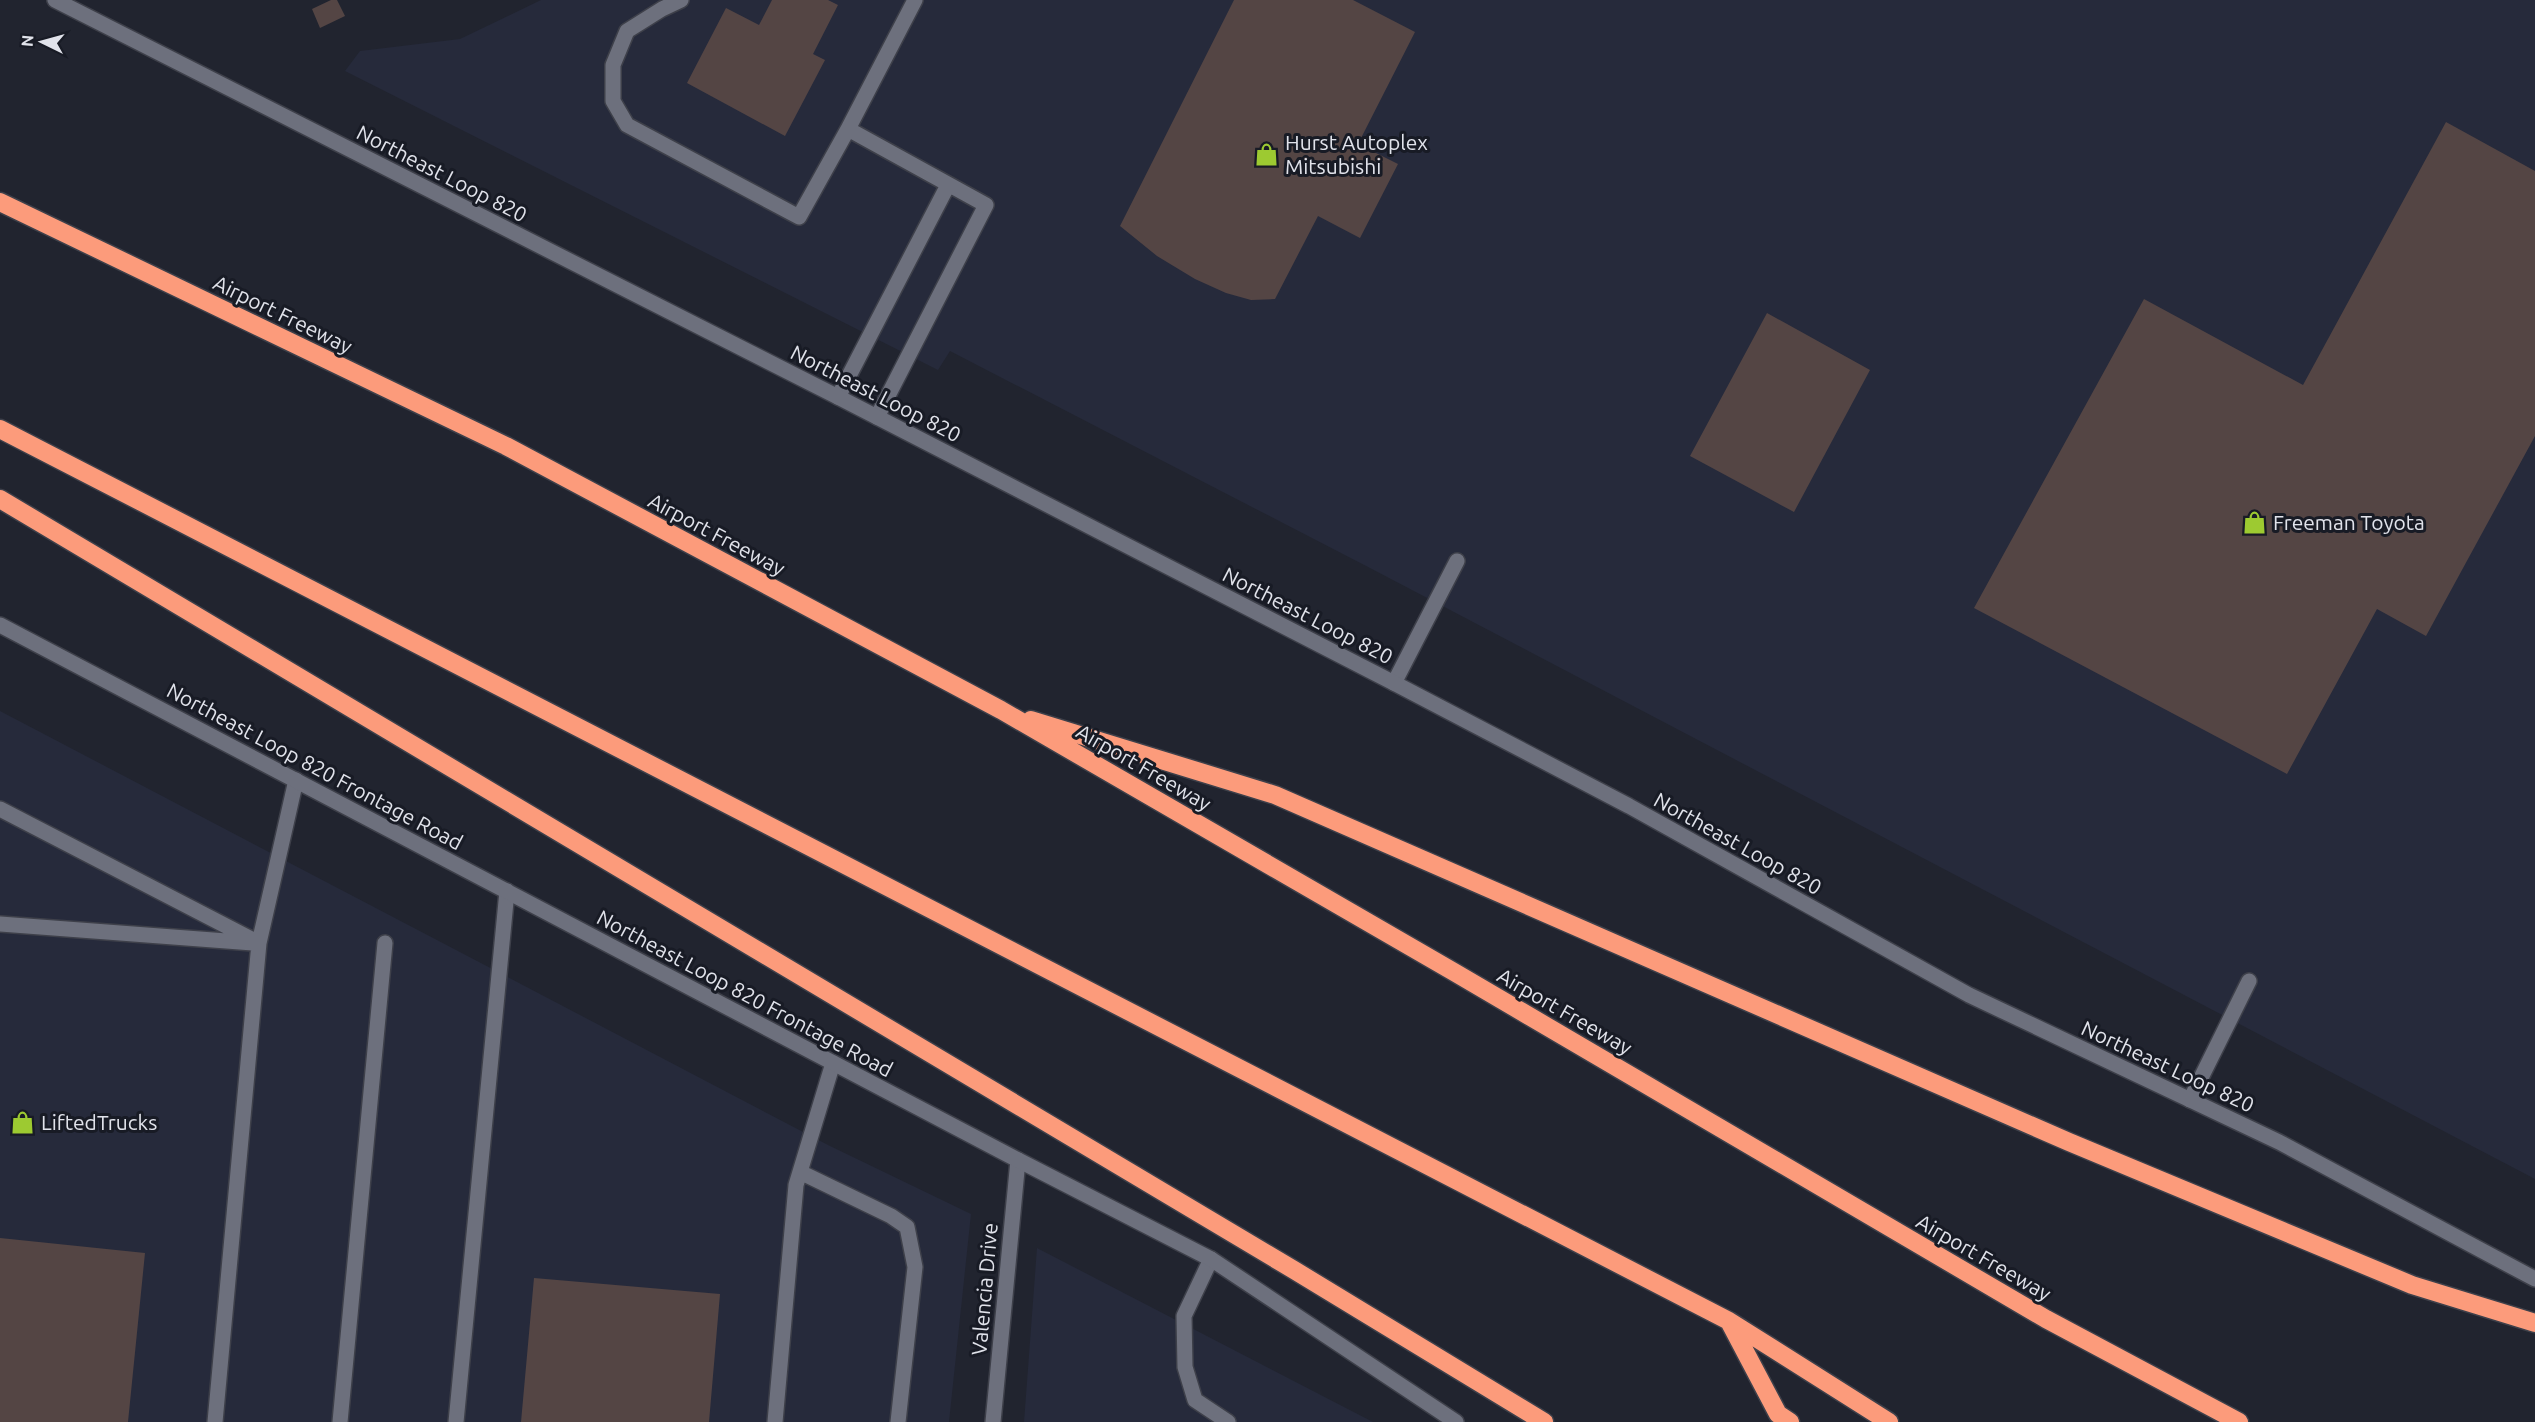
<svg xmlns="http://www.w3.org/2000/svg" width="2535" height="1422" viewBox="0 0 2535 1422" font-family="Ubuntu,sans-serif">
  <rect width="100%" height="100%" fill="#21242f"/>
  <!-- built -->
  <path fill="#262a3b" d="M541 0H2535V1179L1370 568 950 351 938 370 345 71 360 51 460 39Z
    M0 711 828 1145 971 1214 949 1422H0Z
    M1037 1248 1373 1422H1024Z"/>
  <!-- building -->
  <path fill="#544544" d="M331 0H337L345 16 320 28 312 9Z
    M772 0H828L838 5 813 54 825 60 785 136 687 83 726 8 759 25Z
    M1234 0H1353L1415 32 1358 144 1398 164 1360 238 1318 216 1275 299 1251 300 1226 293 1195 279 1157 256 1120 226Z
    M2446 122 2535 171V436L2426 636 2377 609 2287 774 1974 608 2144 299 2303 385Z
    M1767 313 1870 370 1794 512 1690 456Z
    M0 1238 145 1253 128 1422H0Z
    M534 1278 720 1294 709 1422H521Z"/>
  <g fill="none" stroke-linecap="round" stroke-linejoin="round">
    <defs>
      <path id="lane" d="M681 0 662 9 627 31 613 65V101L627 125 799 217 848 129 986 205 877 417
        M848 129 915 0
        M838 397 948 185
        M1394 683 1457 561
        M0 809 259 943
        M0 924 253 943
        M2190 1100 2249 981
        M800 1172 891 1216 907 1227 915 1267 898 1422
        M1211 1259 1184 1316 1185 1367 1195 1400 1228 1422
        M215 1422 259 943 296 780
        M340 1422 385 943
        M456 1422 507 891
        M775 1422 796 1185 833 1063"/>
      <path id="street" d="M993 1422 1018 1160"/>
      <path id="secondary" d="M55 0 838 397 1394 683 1629 806 1969 995 2279 1142 2535 1279
        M0 625 1018 1160 1211 1259 1456 1422"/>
      <path id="highway" d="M0 202 506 446 1001 710 1454 972 2046 1319 2239 1422
        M0 429 1729 1321 1889 1422
        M0 499 1294 1270 1544 1422
        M1031 720 1275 795 2069 1142 2412 1285 2535 1323
        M1730 1323 1778 1414 1790 1422"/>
    </defs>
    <!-- lane casing -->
    <use href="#lane" stroke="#3e404a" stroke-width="18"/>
    <!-- street casing -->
    <use href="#street" stroke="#3e404a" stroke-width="18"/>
    <!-- secondary casing -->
    <use href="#secondary" stroke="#3e404a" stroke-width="18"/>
    <!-- highway casing -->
    <use href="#highway" stroke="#3e404a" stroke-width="21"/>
    <!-- lane -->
    <use href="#lane" stroke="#6d707d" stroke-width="15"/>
    <!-- street -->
    <use href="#street" stroke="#6d707d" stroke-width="15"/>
    <!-- secondary -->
    <use href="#secondary" stroke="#6d707d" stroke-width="15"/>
    <!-- highway -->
    <use href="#highway" stroke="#fc9b7b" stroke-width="18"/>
  </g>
  <!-- icons -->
  <defs>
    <symbol id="shop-bare" viewBox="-9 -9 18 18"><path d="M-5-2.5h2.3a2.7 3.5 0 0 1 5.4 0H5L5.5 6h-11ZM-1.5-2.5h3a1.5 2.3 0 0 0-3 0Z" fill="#9dca31" stroke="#181b25" stroke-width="2.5" paint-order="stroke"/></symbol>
  </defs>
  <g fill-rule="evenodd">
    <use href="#shop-bare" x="1250" y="138" width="33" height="33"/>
    <use href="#shop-bare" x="2238" y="506" width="33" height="33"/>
    <use href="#shop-bare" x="6" y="1106" width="33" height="33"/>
  </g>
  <g text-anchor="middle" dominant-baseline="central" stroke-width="6" stroke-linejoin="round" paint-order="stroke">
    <!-- poi labels -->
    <g font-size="21" fill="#e1e3eb" stroke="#181b25" text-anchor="start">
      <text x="1285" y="142">Hurst Autoplex<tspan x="1285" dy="24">Mitsubishi</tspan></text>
      <text x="2273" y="522">Freeman Toyota</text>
      <text x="41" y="1122">LiftedTrucks</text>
    </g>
    <!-- street labels -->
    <g font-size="21" fill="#e1e3eb" stroke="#181b25">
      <text transform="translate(442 173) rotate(27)">Northeast Loop 820</text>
      <text transform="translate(283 314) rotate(26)">Airport Freeway</text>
      <text transform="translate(876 393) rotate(27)">Northeast Loop 820</text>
      <text transform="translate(717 534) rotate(28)">Airport Freeway</text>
      <text transform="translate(1308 615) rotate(27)">Northeast Loop 820</text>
      <text transform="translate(315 766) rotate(28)">Northeast Loop 820 Frontage Road</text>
      <text transform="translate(1144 767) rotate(30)">Airport Freeway</text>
      <text transform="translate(1738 843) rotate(29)">Northeast Loop 820</text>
      <text transform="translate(745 993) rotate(28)">Northeast Loop 820 Frontage Road</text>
      <text transform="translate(1565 1011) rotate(30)">Airport Freeway</text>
      <text transform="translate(2168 1066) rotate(25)">Northeast Loop 820</text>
      <text transform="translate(1984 1257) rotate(30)">Airport Freeway</text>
      <text transform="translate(984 1289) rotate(-85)">Valencia Drive</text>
    </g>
  </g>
  <!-- north arrow -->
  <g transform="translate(42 42) rotate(275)" stroke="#181b25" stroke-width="4.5" paint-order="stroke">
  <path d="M0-4.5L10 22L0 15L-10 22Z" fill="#e1e3eb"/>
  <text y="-9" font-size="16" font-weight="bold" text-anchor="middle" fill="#e1e3eb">N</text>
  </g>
</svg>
